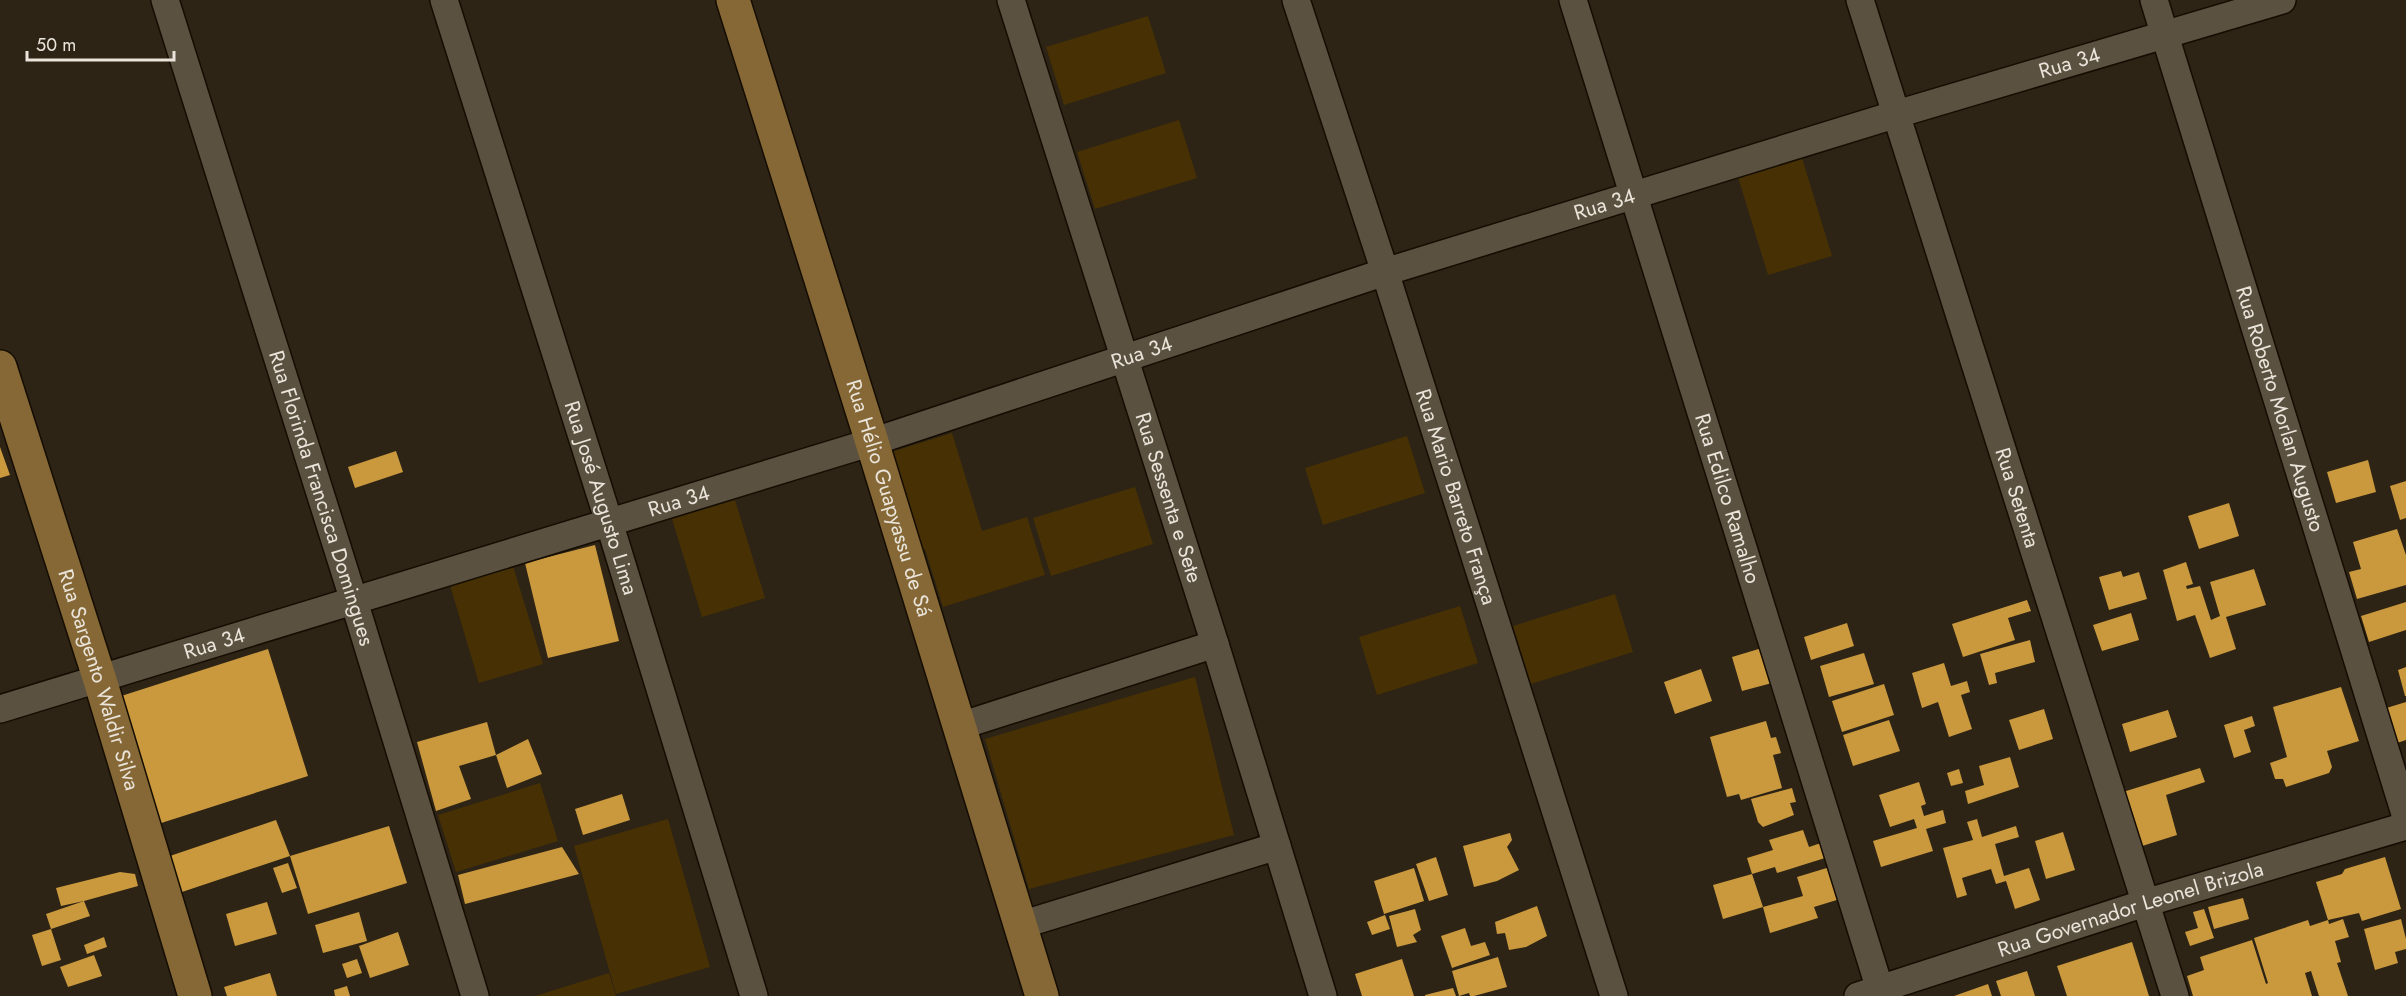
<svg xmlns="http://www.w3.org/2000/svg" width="2406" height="996" viewBox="0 0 2406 996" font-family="Jost,sans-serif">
  <rect width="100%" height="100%" fill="#2d2415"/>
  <!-- green -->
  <path fill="#473104" d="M1148 16 1166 73 1064 105 1046 47Z
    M1179 120 1197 178 1095 209 1077 152Z
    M1802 158 1832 256 1768 275 1738 177Z
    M952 433 982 531 1027 517 1045 575 943 607 925 549 918 551 888 453Z
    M1407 436 1425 493 1323 525 1305 468Z
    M1135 487 1153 544 1051 576 1033 518Z
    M735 500 765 598 702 617 672 519Z
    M513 566 543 664 479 683 450 585Z
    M1615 594 1633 652 1531 684 1513 626Z
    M1460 606 1478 663 1377 695 1359 637Z
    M1195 677 1234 835 1029 889 985 739Z
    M540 783 558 841 456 872 438 815Z
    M668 819 710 967 616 994 574 846Z
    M609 973 616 996H535Z"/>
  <!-- building -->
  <path fill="#ca993e" d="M0 447 10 475 0 478Z
    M396 451 403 472 355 488 348 467Z
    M2368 460 2376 492 2336 503 2327 472Z
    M2406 481V518L2400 520 2390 486Z
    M2229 503 2239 536 2199 549 2188 516Z
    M2397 529 2406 555V585L2357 599 2349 572 2361 569 2353 542Z
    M595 545 619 641 548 658 525 563Z
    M2186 562 2193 584 2186 586 2187 589 2200 586 2211 620 2220 616 2210 582 2254 569 2266 605 2226 617 2236 649 2210 658 2195 615 2177 621 2163 570Z
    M2121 571 2123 577 2139 572 2147 599 2109 610 2099 577Z
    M2027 600 2031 611 2008 618 2015 640 1963 657 1952 624Z
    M2406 602V630L2369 642 2361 616Z
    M2131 613 2139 640 2102 651 2093 625Z
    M1847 623 1854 646 1811 660 1804 637Z
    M2030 640 2035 662 1995 673 1997 683 1989 685 1980 654Z
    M1762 648 1772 683 1742 691 1732 657Z
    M268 649 308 776 155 825 115 698Z
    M1864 653 1874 684 1829 697 1820 666Z
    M1944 663 1951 686 1967 681 1970 692 1961 695 1972 729 1949 737 1938 702 1922 708 1912 673Z
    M2406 667V696H2405L2398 670Z
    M1701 669 1712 701 1675 714 1664 682Z
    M1884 684 1894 715 1842 732 1832 701Z
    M2341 687 2359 741 2327 751 2332 767 2329 773 2286 787 2283 779H2275L2270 763 2287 757 2273 707Z
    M2406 702V740L2391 745 2380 710Z
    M2044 709 2053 739 2019 750 2009 720Z
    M2168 710 2177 737 2130 752 2122 724Z
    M2252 716 2255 726 2244 730 2251 752 2234 758 2224 725Z
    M1889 720 1900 751 1853 766 1843 735Z
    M1766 721 1771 738 1776 737 1781 753 1773 755 1782 788 1741 800 1739 794 1727 797 1710 737Z
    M487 722 496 755 528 739 542 774 507 788 496 755 459 766 471 799 436 811 417 742Z
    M2010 757 2019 787 1968 804 1965 791 1984 785 1979 766Z
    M2200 768 2205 782 2166 795 2177 835 2139 847 2123 792Z
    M1959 769 1963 783 1951 786 1947 773Z
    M1919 782 1926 804 1921 806 1924 816 1943 810 1946 823 1926 829 1933 851 1881 867 1873 841 1917 828 1914 819 1890 827 1879 795Z
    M1792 788 1796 802 1790 803 1794 815 1763 827 1758 822 1751 799Z
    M622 794 630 820 583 835 575 809Z
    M1977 819 1982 837 2016 826 2019 837 1995 844 2004 876 2029 868 2040 900 2015 909 2006 881 1996 884 1991 869 1962 878 1967 895 1957 898 1943 848 1973 840 1967 822Z
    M276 820 290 856 179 893 167 857Z
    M389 826 407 883 308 914 290 856Z
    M1803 830 1809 847 1821 843 1825 858 1777 873 1775 867 1752 874 1763 907 1723 919 1713 885 1752 874 1747 858 1773 850 1769 840Z
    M2063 832 2075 870 2046 879 2035 841Z
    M1510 833 1512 840 1507 847 1519 870 1497 881 1474 887 1463 846Z
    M562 847 579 874 465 904 458 875Z
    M1436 857 1448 895 1429 901 1416 864Z
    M2385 857 2401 909 2362 921 2359 913 2328 920 2329 924 2343 919 2349 937 2335 941 2341 962 2337 963 2348 996H2319L2311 971 2305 973 2312 996H2193L2187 976 2204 970 2200 957 2252 940 2266 984 2268 983 2254 938 2308 920 2310 926 2328 920 2316 882 2342 874 2345 869Z
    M288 863 297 888 282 893 273 868Z
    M1830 867 1840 899 1814 907 1818 918 1770 933 1763 907 1803 896 1797 877Z
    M1414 868 1424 901 1384 914 1374 881Z
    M120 872 135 874 138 886 84 901 90 916 51 929 46 914 84 901 61 906 56 888Z
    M2243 898 2249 919 2214 929 2208 907Z
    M267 902 277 934 235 946 226 914Z
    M1537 906 1547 936 1526 947 1509 950 1505 933 1497 934 1495 922Z
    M1415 909 1421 930 1413 935 1417 942 1397 947 1389 916Z
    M2204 909 2214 938 2190 946 2185 932 2198 928 2193 912Z
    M359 912 367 941 323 953 315 925Z
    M1385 915 1390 929 1372 935 1367 922Z
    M2401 919 2406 939V949L2395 952 2398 963 2375 970 2364 929Z
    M1465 928 1471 946 1485 942 1490 955 1452 968 1441 936Z
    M51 929 61 960 42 966 32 935Z
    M398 932 409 965 370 978 359 946Z
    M104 937 107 947 87 954 84 945Z
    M2132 942 2149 996H2067L2057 966Z
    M94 955 102 976 68 987 60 967Z
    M1498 957 1507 987 1474 996H1470L1469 993 1459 996 1452 971Z
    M357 959 362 973 347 978 342 964Z
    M1402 959 1414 996H1362L1355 974Z
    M2027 971 2035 996H2001L1996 981Z
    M270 973 277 996H227L224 987Z
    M1988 984 1992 996H1954Z
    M347 986 350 996H335L334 990Z
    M1453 988 1456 996H1425V995Z"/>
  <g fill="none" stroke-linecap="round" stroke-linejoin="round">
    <defs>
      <g id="minor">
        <path id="s1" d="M165 0 354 601 475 996"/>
        <path id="s2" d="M444 0 609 522 754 996"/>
        <path id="s3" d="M1011 0 1215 644 1323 996"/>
        <path id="s4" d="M1296 0 1385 272 1614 996"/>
        <path id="s5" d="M1573 0 1882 996"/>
        <path id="s6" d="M1860 0 2175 996"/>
        <path id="s7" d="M2154 0 2406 817"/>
        <path id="s8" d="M0 709 872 442 1385 272 1897 114 2282 0"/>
        <path d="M960 726 1215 644"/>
        <path d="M1021 925 1277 846"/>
        <path id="s9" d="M1858 996 2145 903 2406 826"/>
      </g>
      <g id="major">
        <path id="s10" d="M733 0 872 442 1042 996"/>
        <path id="s11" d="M0 367 99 677 195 996"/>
      </g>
    </defs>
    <!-- minor casing -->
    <use href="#minor" stroke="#150d02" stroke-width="30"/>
    <!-- major casing -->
    <use href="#major" stroke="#150d02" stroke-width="36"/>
    <!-- minor -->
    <use href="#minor" stroke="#5b5140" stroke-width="27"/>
    <!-- major -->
    <use href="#major" stroke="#856835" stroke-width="33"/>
  </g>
  <g text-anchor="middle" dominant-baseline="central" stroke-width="6" stroke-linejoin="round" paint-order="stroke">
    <!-- street labels -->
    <g font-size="21" fill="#eae4da" stroke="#2d2415">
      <text stroke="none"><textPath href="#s8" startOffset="2168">Rua 34</textPath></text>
      <text stroke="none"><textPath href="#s8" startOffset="1682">Rua 34</textPath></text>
      <text stroke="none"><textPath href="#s8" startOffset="1196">Rua 34</textPath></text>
      <text stroke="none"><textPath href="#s7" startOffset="428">Rua Roberto Morlan Augusto</textPath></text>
      <text stroke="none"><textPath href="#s2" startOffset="522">Rua José Augusto Lima</textPath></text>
      <text stroke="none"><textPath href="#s3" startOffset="522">Rua Sessenta e Sete</textPath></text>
      <text stroke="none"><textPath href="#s4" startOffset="522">Rua Mario Barreto França</textPath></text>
      <text stroke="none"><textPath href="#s1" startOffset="522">Rua Florinda Francisca Domingues</textPath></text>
      <text stroke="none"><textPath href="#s10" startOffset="522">Rua Hélio Guapyassu de Sá</textPath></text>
      <text stroke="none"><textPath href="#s5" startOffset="522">Rua Edilco Ramalho</textPath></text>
      <text stroke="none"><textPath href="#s6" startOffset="522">Rua Setenta</textPath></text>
      <text stroke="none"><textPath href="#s8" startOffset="710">Rua 34</textPath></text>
      <text stroke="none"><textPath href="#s8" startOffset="224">Rua 34</textPath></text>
      <text stroke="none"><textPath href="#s11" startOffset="328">Rua Sargento Waldir Silva</textPath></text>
      <text stroke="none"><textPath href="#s9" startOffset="286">Rua Governador Leonel Brizola</textPath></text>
    </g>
  </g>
  <!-- scale -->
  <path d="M27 51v9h147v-9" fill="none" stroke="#eae4da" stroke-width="3"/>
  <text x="36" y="51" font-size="18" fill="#eae4da" stroke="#2d2415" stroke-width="4.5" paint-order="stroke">50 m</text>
</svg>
